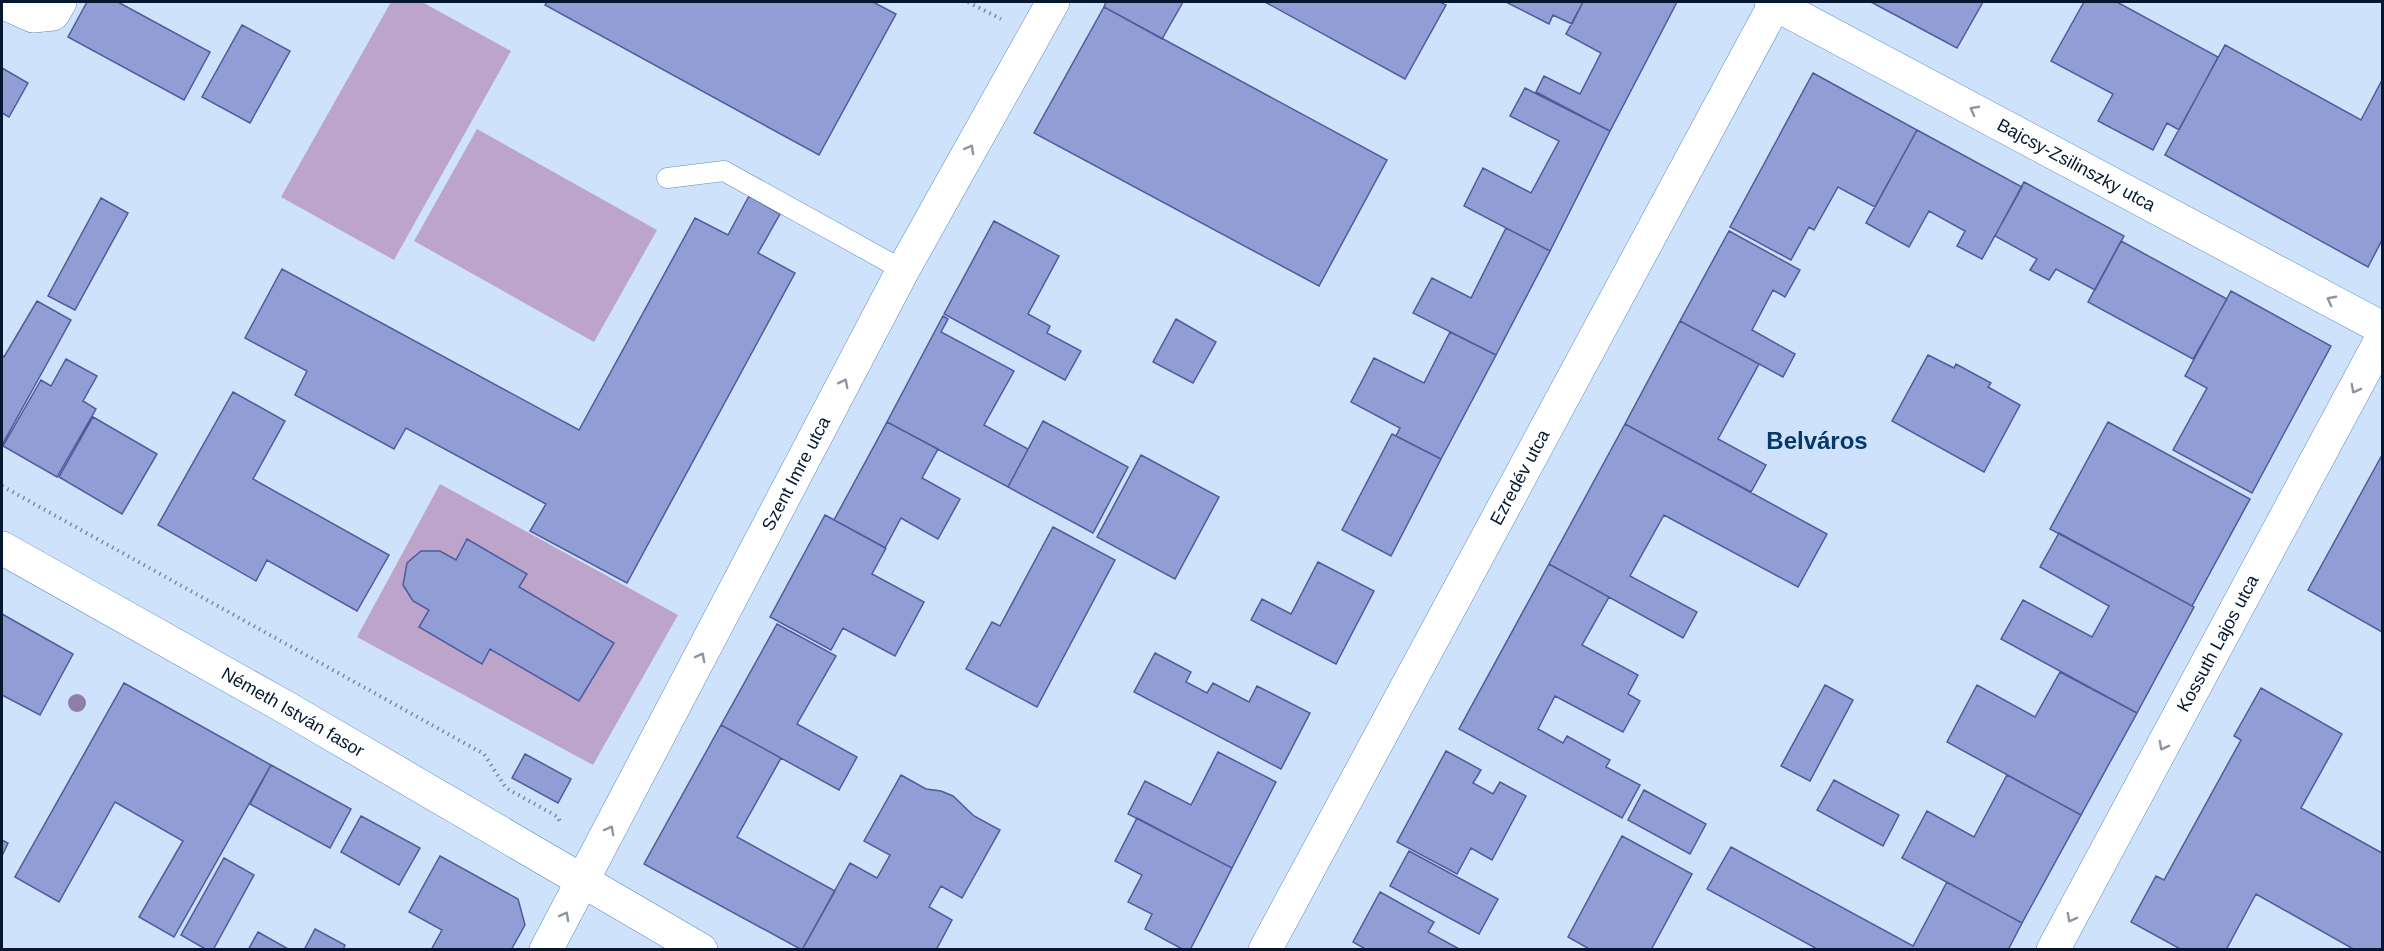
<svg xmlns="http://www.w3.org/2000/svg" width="2384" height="951" viewBox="0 0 2384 951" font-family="Helvetica,sans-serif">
  <rect width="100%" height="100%" fill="#cee2fb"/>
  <!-- green -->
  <path fill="#bda4ca" d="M391 2H422L511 51 394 260 281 197Z
    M477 129 657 230 594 342 414 241Z
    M440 484 678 615 593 765 357 637Z"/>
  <!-- building -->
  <path fill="#919ed6" stroke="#4f5b9b" stroke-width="1.5" d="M87 2H118L210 52 184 100 68 37Z
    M547 2H873L896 14 819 155 545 5Z
    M1106 2H1183L1162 39 1104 7Z
    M1265 2H1440L1446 5 1405 79Z
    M1506 2H1583L1572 24 1553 15 1549 24Z
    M1583 2H1677L1610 131 1536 92 1544 76 1580 94 1601 53 1566 34Z
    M1871 2H1983L1957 48Z
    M2084 2H2117L2218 57 2179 130 2167 123 2153 150 2098 121 2113 94 2051 61Z
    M1104 7 1387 160 1319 286 1034 133Z
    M242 25 290 51 250 123 202 97Z
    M2225 45 2361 120 2382 80V240L2368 267 2165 155Z
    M2 68 28 83 9 117 2 113Z
    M1813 73 1917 130 1875 207 1838 187 1814 230 1809 227 1791 260 1730 227Z
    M1525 88 1610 131 1550 251 1464 206 1483 168 1531 193 1559 141 1510 116Z
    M1917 130 2022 187 1982 259 1957 246 1965 231 1929 211 1909 247 1866 223Z
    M2024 182 2124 236 2095 290 2056 269 2049 280 2030 270 2037 259 1995 236Z
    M749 196 780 214 758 253 795 273 627 583 530 531 546 504 406 428 394 449 295 395 307 371 245 338 282 269 579 430 695 218 728 235Z
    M101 198 128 213 75 310 48 296Z
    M994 221 1059 256 1028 314 1050 326 1047 333 1081 351 1065 380 944 314Z
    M1506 228 1550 251 1496 355 1413 313 1432 278 1471 298Z
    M1729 231 1800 270 1785 297 1773 290 1752 330 1795 354 1783 377 1680 321Z
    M2121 241 2227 299 2193 359 2088 302Z
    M2231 291 2331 346 2252 493 2173 450 2207 388 2185 376Z
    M37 301 71 320 2 445V355L4 357Z
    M943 316 948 319 941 332 1014 371 984 425 1028 449 1008 487 887 422Z
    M1176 319 1216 342 1193 383 1153 362Z
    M1680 321 1759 364 1718 439 1766 465 1751 492 1625 424Z
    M1450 332 1496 355 1441 459 1396 436 1400 428 1351 402 1374 358 1424 383Z
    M1928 355 1954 368 1956 364 1991 383 1988 387 2020 405 1984 472 1892 421Z
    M66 359 97 376 83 401 96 409 57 477 3 446 41 380 51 386Z
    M233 392 285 421 253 479 389 555 357 611 267 560 256 581 158 525Z
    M93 417 157 454 122 514 59 477Z
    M1043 421 1128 467 1093 533 1008 487Z
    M887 422 938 449 922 478 960 499 938 539 901 518 885 548 834 520Z
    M2108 422 2250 499 2192 606 2050 529Z
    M1625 424 1827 534 1798 587 1664 515 1630 576 1697 612 1683 638 1549 564Z
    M1392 434 1441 459 1391 556 1342 530Z
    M1141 455 1219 497 1175 579 1097 537Z
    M2382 455V632L2308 590Z
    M825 515 886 548 872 574 924 602 895 656 843 628 831 650 770 617Z
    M1053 527 1115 560 1037 707 966 669 992 622 1000 626Z
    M2059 533 2194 607 2137 713 2001 639 2023 600 2092 637 2109 606 2040 567Z
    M467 539 527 574 519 587 614 643 579 701 490 649 482 664 419 627 429 610 413 601 403 585 407 563 421 551H440L456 560Z
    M1318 562 1374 591 1336 664 1251 620 1262 599 1291 614Z
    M1549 564 1609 597 1582 645 1638 675 1628 694 1640 701 1623 732 1555 696 1538 729 1563 743 1567 736 1610 760 1606 767 1640 785 1622 818 1459 729Z
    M2 614 73 654 40 715 2 695Z
    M777 624 836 656 797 724 857 757 839 790 721 725Z
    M1155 653 1191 672 1186 682 1207 693 1213 683 1249 702 1257 686 1310 713 1281 769 1134 692Z
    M2060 672 2137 713 2081 815 1947 742 1977 685 2035 717Z
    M124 683 271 765 174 937 139 917 183 841 115 802 59 902 15 877Z
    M1825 685 1853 700 1810 781 1781 766Z
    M2261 688 2342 734 2301 808 2382 853V950H2355L2256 894 2226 950H2182L2131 922 2156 876 2164 880 2241 740 2234 736Z
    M721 725 781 758 737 837 835 891 802 950 644 864Z
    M1446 751 1481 770 1473 783 1493 794 1500 782 1526 796 1492 860 1471 848 1457 874 1397 842Z
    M1218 752 1276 782 1232 868 1128 814 1145 781 1191 805Z
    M525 754 571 779 558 803 512 778Z
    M271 765 351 809 330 848 250 804Z
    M901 775 926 789 941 791 953 796 974 816 1000 830 962 898 941 886 929 907 952 920 936 950H802L850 863 877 878 890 855 864 841Z
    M2007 775 2081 815 2022 923 1902 858 1927 811 1974 837Z
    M1834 780 1899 815 1883 846 1817 810Z
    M1644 790 1706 824 1690 854 1628 820Z
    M361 816 420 848 399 885 341 852Z
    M1137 818 1232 868 1190 950H1184L1145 929 1152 914 1128 902 1142 875 1115 861Z
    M1622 836 1692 874 1651 950H1591L1568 937Z
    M2 840 8 843 2 856Z
    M1731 847 1913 946 1947 882 2022 923 2008 950H1819L1707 889Z
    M1409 851 1498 899 1479 934 1390 886Z
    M440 856 518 899 525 925 511 950H431L442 930 409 912Z
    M224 858 254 875 213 950H207L181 935Z
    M1380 892 1434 922 1428 932 1461 950H1367L1353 942Z
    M315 929 345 945 343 950H304Z
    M258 932 290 950H248Z"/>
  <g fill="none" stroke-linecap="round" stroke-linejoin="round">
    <defs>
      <path id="lane" d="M667 178 724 171 903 270"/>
      <g id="street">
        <path d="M2 2 33 16 53 14 60 2"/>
        <path id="s1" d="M1771 2 2382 328"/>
        <path id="s2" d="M2 548 285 707 701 950"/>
        <path id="s3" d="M546 950 903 270 1053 2"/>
        <path id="s4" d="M1265 950 1776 2"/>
        <path id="s5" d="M2053 950 2382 338"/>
      </g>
    </defs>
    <!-- lane casing -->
    <use href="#lane" stroke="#5c8cc6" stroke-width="21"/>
    <!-- street casing -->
    <use href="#street" stroke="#5c8cc6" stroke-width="34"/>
    <!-- path -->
    <path stroke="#788ba3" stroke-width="4" stroke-dasharray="1.5 4.5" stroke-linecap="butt" d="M968 2 1001 19
      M2 486 484 754 506 788 558 817 561 825"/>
    <!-- lane -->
    <use href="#lane" stroke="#fff" stroke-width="20"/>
    <!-- street -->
    <use href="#street" stroke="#fff" stroke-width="33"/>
  </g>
  <!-- trees -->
  <circle fill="#8d7eac" cx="77" cy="703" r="9"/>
  <!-- one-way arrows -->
  <defs><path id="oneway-chevron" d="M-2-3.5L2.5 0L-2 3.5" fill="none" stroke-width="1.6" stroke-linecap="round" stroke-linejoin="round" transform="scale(1.5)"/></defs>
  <g stroke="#8e97a1">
    <use href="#oneway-chevron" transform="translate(1974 110) rotate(-152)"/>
    <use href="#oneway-chevron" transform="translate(970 149) rotate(-61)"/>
    <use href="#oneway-chevron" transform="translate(2331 300) rotate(-152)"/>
    <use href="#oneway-chevron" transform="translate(844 383) rotate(-63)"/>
    <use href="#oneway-chevron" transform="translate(2355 389) rotate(118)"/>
    <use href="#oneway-chevron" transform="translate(701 657) rotate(-62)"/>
    <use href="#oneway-chevron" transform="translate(2163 746) rotate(118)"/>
    <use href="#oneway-chevron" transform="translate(610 830) rotate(-62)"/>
    <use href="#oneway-chevron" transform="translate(565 916) rotate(-61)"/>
    <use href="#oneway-chevron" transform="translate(2071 918) rotate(118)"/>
  </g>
  <g text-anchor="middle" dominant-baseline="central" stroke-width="4.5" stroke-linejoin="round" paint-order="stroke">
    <!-- street labels -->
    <g font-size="18" fill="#05182f" stroke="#cee2fb">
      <text stroke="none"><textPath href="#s1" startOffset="346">Bajcsy-Zsilinszky utca</textPath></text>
      <text stroke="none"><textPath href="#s3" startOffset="538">Szent Imre utca</textPath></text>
      <text stroke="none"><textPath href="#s4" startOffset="537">Ezredév utca</textPath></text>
      <text stroke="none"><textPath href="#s5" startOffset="348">Kossuth Lajos utca</textPath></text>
      <text stroke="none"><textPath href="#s2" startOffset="334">Németh István fasor</textPath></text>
    </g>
    <!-- district labels -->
    <g font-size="24" font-weight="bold" fill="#05386b" stroke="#cee2fb">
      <text x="1817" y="440">Belváros</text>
    </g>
  </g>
  <!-- border -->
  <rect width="2384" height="951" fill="none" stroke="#05182f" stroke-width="6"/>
</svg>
